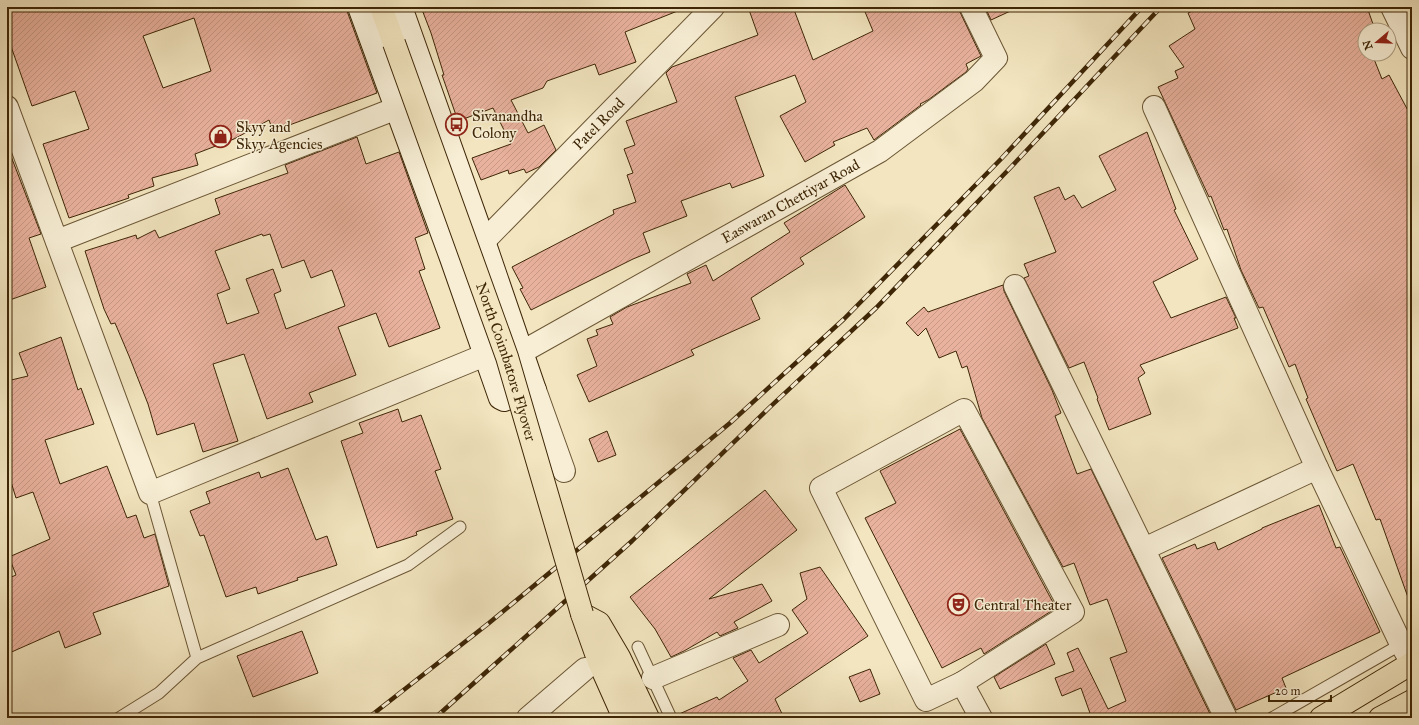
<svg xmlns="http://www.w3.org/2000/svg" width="1419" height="725" viewBox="0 0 1419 725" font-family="'IM FELL Great Primer',serif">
  <defs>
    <pattern id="building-hatch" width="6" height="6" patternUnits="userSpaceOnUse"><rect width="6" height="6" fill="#e9b29e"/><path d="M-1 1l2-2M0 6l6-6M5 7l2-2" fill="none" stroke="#c99987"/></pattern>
  </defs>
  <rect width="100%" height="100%" fill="#f2e5bf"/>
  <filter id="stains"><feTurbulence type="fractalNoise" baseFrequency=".005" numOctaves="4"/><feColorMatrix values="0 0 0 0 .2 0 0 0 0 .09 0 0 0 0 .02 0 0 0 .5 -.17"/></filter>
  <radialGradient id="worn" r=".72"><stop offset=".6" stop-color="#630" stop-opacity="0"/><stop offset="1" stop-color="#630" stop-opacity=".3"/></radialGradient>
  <!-- building -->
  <path fill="url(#building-hatch)" stroke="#3e2606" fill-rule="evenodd" d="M7 7H347V11L377 93 273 131 269 120 234 139 195 154 198 165 152 178 154 186 128 195 129 198 69 218 43 144 89 129 75 91 32 106 7 35ZM194 18 211 71 163 88 143 36Z
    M421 7H685V8L625 32 636 62 599 75 595 64 547 81 543 88 511 100 528 133 544 125 556 150 539 167 526 173 524 169 509 174 508 170 481 180 472 158 511 144 493 108 458 121 442 75H444L431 33Z
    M748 7H793L813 60 873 31 863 7H959L960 12 981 56 966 64 968 69 966 72 928 100 920 104 921 105 874 140 867 128 833 142 835 145 805 162 780 116 806 102 795 75 735 97 764 176 732 188 730 183 681 201 687 216 643 233 650 252 633 259 531 310 520 289 523 288 512 267 614 214 613 210 636 202 627 175 633 173 624 149 635 145 626 121 677 102 666 73 672 67 758 35Z
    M985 7H1019L991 20Z
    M1201 7H1367L1374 27 1363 30 1365 35V54H1372L1382 79 1389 75 1412 118V603H1410L1380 519 1376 520 1353 464 1337 471 1306 399 1308 398 1295 364 1289 367 1263 307 1259 308 1241 270 1227 229 1224 230 1211 196 1209 197 1158 87 1178 78 1175 71 1184 67 1169 46 1195 29 1188 13Z
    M1147 132 1176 209 1174 210 1198 259 1153 282 1171 318 1226 297 1236 318H1234L1238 328 1140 365 1145 373 1138 378 1151 414 1109 430 1097 399 1098 398 1084 362 1069 368 1024 278 1029 276 1024 264 1056 252 1034 197 1059 187 1065 200 1074 195 1082 208 1116 190 1099 156Z
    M357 137 366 164 399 152 428 233 415 238 425 269 419 271 440 328 389 347 376 313 338 327 356 375 309 393 313 402 267 419 244 354 213 364 238 441 203 452 194 423 157 435 148 404 129 356 115 323 111 324 104 309 85 251 136 235 137 239 155 230 159 238 220 214 215 199 288 173 285 165ZM262 234 263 236 270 234 282 268 304 260 311 278 332 270 345 306 286 329 274 294 281 291 273 269 246 279 259 313 227 324 217 294 230 289 215 251Z
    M7 151H9L41 234 29 238 46 287 7 301Z
    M845 185 865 217 800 258 804 264 751 298 760 319 691 350 694 355 589 402 577 375 597 366 587 339 598 335 596 330 613 324 610 317 627 307 691 283 687 274 706 265 713 281 790 232 784 223Z
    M1003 285 1004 291 1052 390 1061 413 1055 416 1077 474 1091 469 1212 718H1087L1091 716 1081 688 1062 696 1055 678 1074 671 1067 653 1078 648 1108 709 1126 701 1110 658 1127 652 1107 599 1090 605 1074 563 1063 567 982 418 967 366 962 368 956 351 939 358 926 328 918 336 906 323 924 307 928 312Z
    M61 337 78 390 81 388 94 424 45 440 60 484 107 466 127 518 136 515 144 538 155 534 169 586 93 613 101 634 65 648 59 631 7 654V579L16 575 9 557 50 539 33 492 16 498 7 469V381L28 376 19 353Z
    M398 409 402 422 421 415 441 469 435 471 453 519 416 532 417 535 377 548 341 441 363 433 359 423Z
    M960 429 1056 608 984 654 981 648 942 668 865 518 896 503 880 471Z
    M607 431 616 455 598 462 589 439Z
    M288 468 316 540 327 536 337 565 297 578 298 580 258 594 256 587 226 597 204 535 200 536 190 511 210 503 206 492 259 472 261 478Z
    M765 490 797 530 709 599 762 584 772 601 734 622 738 628 720 636 717 632 684 651 671 657 655 629 630 597Z
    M1319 505 1336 548 1340 547 1380 632 1282 678 1286 688 1236 710 1162 558 1195 544 1197 549 1215 542 1218 550 1262 529V528Z
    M820 567 868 636 775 699 784 718H678L677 715 717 697 719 700 748 681 733 658 751 650 759 663 808 633 792 610 807 599 800 573Z
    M302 631 318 673 253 697 237 656Z
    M1046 644 1055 664 1000 689 994 677Z
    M870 669 880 694 860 702 849 677Z"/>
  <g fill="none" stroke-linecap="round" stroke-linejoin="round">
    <defs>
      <path id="lane" d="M150 493 197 658 408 565 460 527
        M638 647 671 718
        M119 718 159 693 197 658
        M1272 718 1412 638"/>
      <g id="street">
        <path d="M1392 7 1412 48"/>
        <path d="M7 107 150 493 485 355"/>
        <path d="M1154 107 1317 468 1401 644 1412 663"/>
        <path d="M57 241 397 108"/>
        <path id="s1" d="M484 241 713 7"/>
        <path d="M1015 286 1226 718"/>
        <path id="s2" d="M522 352 880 151 974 81 996 58 971 7"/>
        <path d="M535 390 564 471"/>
        <path d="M964 410 1073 612 962 683 926 700 821 488Z"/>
        <path d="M1144 549 1317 468"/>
        <path d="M653 678 778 625"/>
        <path d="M962 683 981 718"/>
        <path d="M528 718 585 669"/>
      </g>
      <path id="secondary" d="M359 7 451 258 500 398 504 400 535 390 484 241 401 7"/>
      <path id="primary" d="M381 7 394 43
        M582 614 599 623 619 657 648 718
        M582 614 599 662 624 718"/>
      <path id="highway" d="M1321 718 1412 663
        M1380 718 1412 701"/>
    </defs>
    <!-- lane casing -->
    <use href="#lane" stroke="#6b5634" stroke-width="13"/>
    <!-- street casing -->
    <use href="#street" stroke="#6b5634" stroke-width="24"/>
    <!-- secondary casing -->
    <use href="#secondary" stroke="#3e2606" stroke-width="24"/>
    <!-- primary casing -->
    <use href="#primary" stroke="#3e2606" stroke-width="24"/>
    <!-- highway casing -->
    <use href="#highway" stroke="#3e2606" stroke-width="24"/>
    <!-- lane -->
    <use href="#lane" stroke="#f7eed5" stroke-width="11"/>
    <!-- street -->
    <use href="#street" stroke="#f7eed5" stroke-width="22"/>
    <!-- secondary -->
    <use href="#secondary" stroke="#f7eed5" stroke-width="22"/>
    <!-- primary -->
    <use href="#primary" stroke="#f2e5bf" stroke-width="22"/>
    <!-- highway -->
    <use href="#highway" stroke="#f2e5bf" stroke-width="22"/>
    <defs>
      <path id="rail" d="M368 718 489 623 730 423 844 319 1001 159 1142 7
        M435 718 632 541 770 407 876 308 1012 166 1161 7"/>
    </defs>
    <!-- rail casing -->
    <use href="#rail" stroke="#3e2606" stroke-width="4.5"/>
    <!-- rail -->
    <use href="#rail" stroke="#f7eed5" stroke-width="3" stroke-dasharray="9" stroke-linecap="butt"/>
    <defs>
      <g id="primary-bridge">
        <path id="s3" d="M394 43 507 357 582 614"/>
      </g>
    </defs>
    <!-- primary-bridge casing -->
    <use href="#primary-bridge" stroke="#3e2606" stroke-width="24" stroke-linecap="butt"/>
    <!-- primary-bridge -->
    <use href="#primary-bridge" stroke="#f2e5bf" stroke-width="22"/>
  </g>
  <!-- icons -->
  <defs>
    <symbol id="bus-ring" viewBox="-11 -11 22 22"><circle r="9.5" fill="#f7eed5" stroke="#8f2418" stroke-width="1.5"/><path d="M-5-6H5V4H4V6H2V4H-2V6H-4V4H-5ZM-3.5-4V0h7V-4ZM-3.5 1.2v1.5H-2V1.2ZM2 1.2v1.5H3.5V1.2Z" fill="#8f2418"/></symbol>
    <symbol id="shop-ring" viewBox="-11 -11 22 22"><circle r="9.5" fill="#f7eed5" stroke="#8f2418" stroke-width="1.5"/><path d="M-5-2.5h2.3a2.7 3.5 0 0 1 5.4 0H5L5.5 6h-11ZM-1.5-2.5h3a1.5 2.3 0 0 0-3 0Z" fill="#8f2418"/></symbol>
    <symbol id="theatre-ring" viewBox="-11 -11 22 22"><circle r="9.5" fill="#f7eed5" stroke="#8f2418" stroke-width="1.5"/><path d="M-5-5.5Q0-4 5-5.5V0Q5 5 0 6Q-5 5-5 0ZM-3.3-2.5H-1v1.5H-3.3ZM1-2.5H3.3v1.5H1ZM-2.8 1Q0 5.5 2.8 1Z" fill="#8f2418"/></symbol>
  </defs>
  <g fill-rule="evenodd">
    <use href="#bus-ring" x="444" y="112" width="25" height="25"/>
    <use href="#shop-ring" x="208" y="124" width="25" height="25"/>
    <use href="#theatre-ring" x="946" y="592" width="25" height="25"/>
  </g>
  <g text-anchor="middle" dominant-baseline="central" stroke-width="3" stroke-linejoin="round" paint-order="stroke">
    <!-- poi labels -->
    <g font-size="15" fill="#3e2606" stroke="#f7eed5" text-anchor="start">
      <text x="472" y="116">Sivanandha<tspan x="472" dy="17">Colony</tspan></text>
      <text x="236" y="127">Skyy and<tspan x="236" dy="17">Skyy Agencies</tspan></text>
      <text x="974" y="605">Central Theater</text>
    </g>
    <!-- street labels -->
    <g font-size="15" fill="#3e2606" stroke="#f7eed5">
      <text stroke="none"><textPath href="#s1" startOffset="164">Patel Road</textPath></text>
      <text stroke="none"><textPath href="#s2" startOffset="308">Easwaran Chettiyar Road</textPath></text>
      <text stroke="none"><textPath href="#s3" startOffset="338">North Coimbatore Flyover</textPath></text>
    </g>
  </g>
  <!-- margin -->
  <rect width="1419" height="725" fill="none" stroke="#f2e5bf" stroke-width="24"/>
  <rect x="8" y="8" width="1403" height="709" fill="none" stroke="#3e2606" stroke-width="2"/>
  <rect x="12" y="12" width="1395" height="701" fill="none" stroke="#3e2606"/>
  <!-- north arrow -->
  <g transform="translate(1377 42) rotate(251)"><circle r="19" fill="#f7eed5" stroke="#ad9e82"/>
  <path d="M0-3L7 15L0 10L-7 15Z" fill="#8f2418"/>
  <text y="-6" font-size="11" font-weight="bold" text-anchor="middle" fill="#3e2606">N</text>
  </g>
  <!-- scale -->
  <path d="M1269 695v6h62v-6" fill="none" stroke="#3e2606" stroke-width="2"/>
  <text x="1275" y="695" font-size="12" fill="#3e2606" stroke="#f7eed5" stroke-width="3" paint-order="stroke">20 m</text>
  <rect width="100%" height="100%" filter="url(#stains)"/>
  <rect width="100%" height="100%" fill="url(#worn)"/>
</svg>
